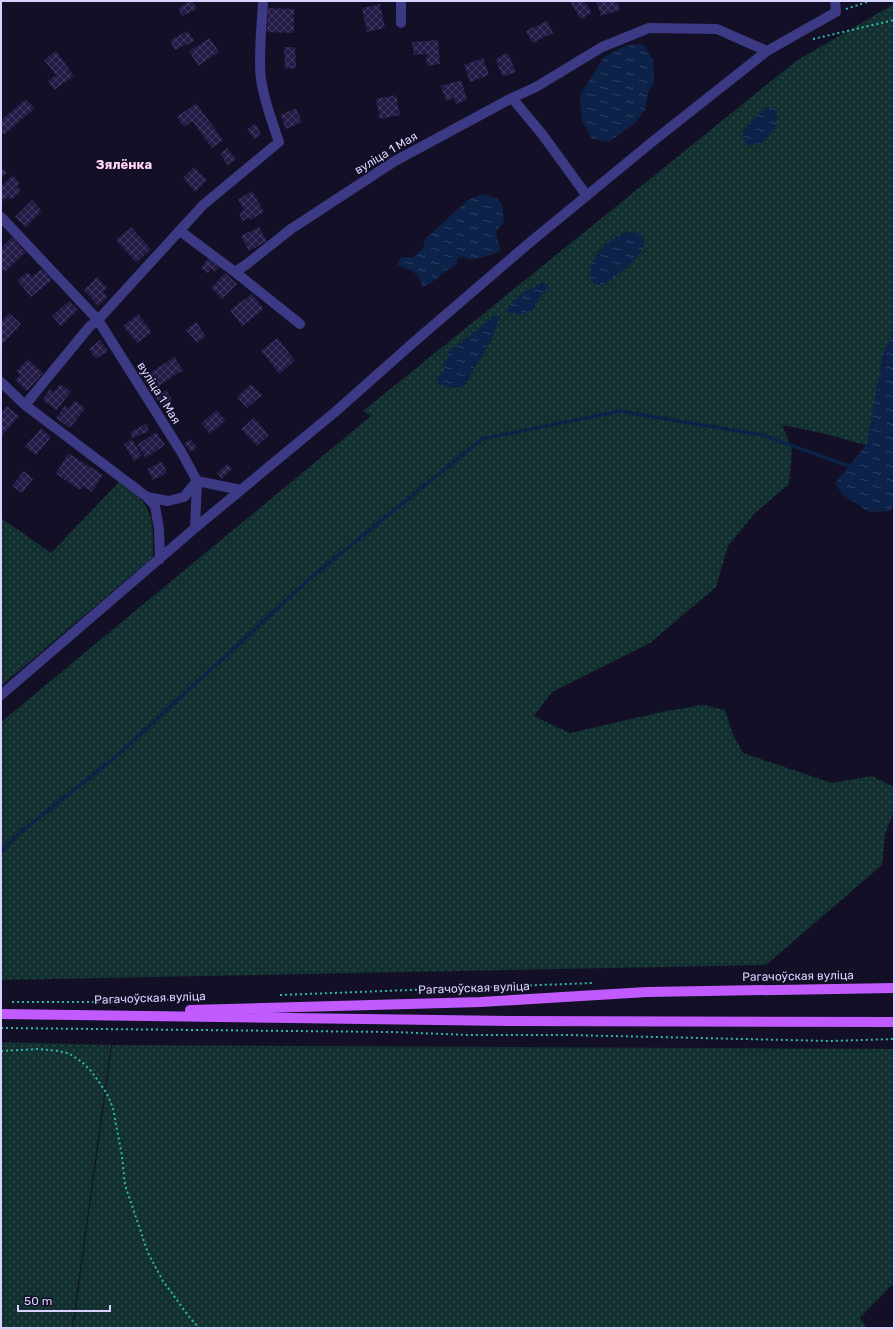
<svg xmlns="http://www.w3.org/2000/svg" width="895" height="1329" viewBox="0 0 895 1329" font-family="Rubik,sans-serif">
  <defs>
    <pattern id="grass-dots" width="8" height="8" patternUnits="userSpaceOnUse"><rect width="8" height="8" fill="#12302f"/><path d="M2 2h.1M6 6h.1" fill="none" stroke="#344d4e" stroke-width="1.8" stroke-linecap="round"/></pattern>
    <pattern id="water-ripples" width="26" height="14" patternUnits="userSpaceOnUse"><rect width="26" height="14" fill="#0c2248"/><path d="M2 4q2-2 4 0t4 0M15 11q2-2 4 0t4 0" fill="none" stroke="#2f4163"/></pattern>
    <pattern id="building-cross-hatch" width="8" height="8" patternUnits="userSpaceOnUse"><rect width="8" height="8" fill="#241b47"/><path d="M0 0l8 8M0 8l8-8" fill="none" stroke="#433b63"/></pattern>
  </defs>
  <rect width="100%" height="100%" fill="#130f26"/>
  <!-- grass -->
  <path fill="url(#grass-dots)" d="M894 4V453L826 434 782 425 792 449 789 484 755 513 728 546 716 587 650 643 552 692 534 716 570 733 666 711 703 705 725 710 732 732 743 753 832 783 872 776 894 787V812L885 834 882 865 766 965 1 980V722L371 416 363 411 796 61Z
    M119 482C126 488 134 493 141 500 155 514 153 538 153 557L1 686V518L51 553Z
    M1 1042 111 1045 72 1328H1Z
    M112 1045 894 1049V1283L860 1318 867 1328H73Z"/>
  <!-- water -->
  <path fill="url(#water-ripples)" d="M637 44 643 45 653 59 654 81 648 94 645 110 634 124 609 142 592 139 582 121 580 95 604 57 625 46Z
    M769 107 777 108V126L761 143 749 146 743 140 742 133 755 117Z
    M483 194 494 197 502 203 504 222 496 231 500 251C494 254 474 261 468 259 466 259 464 257 463 256L457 259V264C444 271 435 282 423 287 417 270 412 271 397 265L401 257H413L422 250 427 237 468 200Z
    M626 232 642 233C643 237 645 243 643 248 636 262 615 277 602 286L592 282C584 259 607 241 626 232Z
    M543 282 548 285 546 291 541 295 533 310 519 315 513 313 506 312C514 295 528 291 543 282Z
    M495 316H500L492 339 465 385 455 388 439 384 437 379 438 376 442 373 444 369 443 365 447 360 448 352Z
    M894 332V505L890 511 869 512 842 494 835 483 867 444 883 353Z"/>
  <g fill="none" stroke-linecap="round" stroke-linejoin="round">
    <!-- stream -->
    <path stroke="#0c2248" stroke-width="3.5" d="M1 852 17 835 113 759 314 575 482 439 620 411 762 435 849 466"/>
  </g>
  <!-- building -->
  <path fill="url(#building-cross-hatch)" d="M191 1H193L197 9 182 16 178 8Z
    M570 1H585L592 13 580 19Z
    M596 1H618L620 10 601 16Z
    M380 4 385 28 367 32 362 8Z
    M268 8 294 9V33L267 32Z
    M547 21 553 33 532 43 526 31Z
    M188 31 194 41 175 50 170 40Z
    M210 38 219 52 198 66 189 51Z
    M438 40 440 64 427 66 426 54 414 55 412 42Z
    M284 47H295L296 68 285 69Z
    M56 51 74 76 54 90 48 81 56 75 44 60Z
    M508 53 516 72 503 77 495 59Z
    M483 58 489 75 470 82 464 65Z
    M461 80 467 100 456 104 454 98 446 101 441 86Z
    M396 95 400 115 380 119 376 99Z
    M26 99 35 108 4 135 1 131V120Z
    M196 103 223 140 212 148 192 121 184 127 177 117Z
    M296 108 302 122 286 129 280 115Z
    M255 124 261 134 254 139 247 129Z
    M227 148 236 159 228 165 220 154Z
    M1 167 7 173 1 179Z
    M194 167 207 180 195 192 183 178Z
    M13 175 20 183 17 186 21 191 11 200 8 197 1 203V186Z
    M252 191 264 212 250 220 249 217 243 221 239 214 244 210 238 200Z
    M32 200 42 211 26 227 15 217Z
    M131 227 151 249 136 263 116 240Z
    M259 227 267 241 249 251 241 236Z
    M12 237 26 252 5 272 1 268V248Z
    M208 258 219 267 215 272 211 268 208 273 201 268Z
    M42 269 52 280 31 297 17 280 28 272 32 277Z
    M225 273 237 284 222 299 211 288Z
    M97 277 107 288 103 292 108 297 98 306 84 290Z
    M252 294 264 309 242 326 230 310Z
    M69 301 78 310 61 326 52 316Z
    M9 313 21 324 1 346V322Z
    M138 314 152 332 137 343 123 326Z
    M196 322 206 336 197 343 186 330Z
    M278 338 295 361 279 374 261 350Z
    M100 340 108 351 96 359 89 349Z
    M174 357 183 370 151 391 143 378Z
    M28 359 43 373 27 391 15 380 20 375 16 371Z
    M60 384 71 391 57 410 42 400 50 389 54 392Z
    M251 384 262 395 247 408 237 397Z
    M166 390 172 399 161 406 155 398Z
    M75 401 85 408 70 428 56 418 65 406 69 408Z
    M7 406 19 416 1 437V413Z
    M217 410 226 421 210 434 201 423Z
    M254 418 269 435 257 446 241 429Z
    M146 424 149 431 133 438 130 432Z
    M41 428 51 437 36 455 25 447Z
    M156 432 165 445 146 458 137 445Z
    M132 439 142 456 134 461 124 444Z
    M190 439 197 447 191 452 184 444Z
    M68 453 103 475 92 492 82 486 80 490 56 474Z
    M162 462 167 473 153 480 147 469Z
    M227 464 232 469 222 479 217 473Z
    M24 471 33 479 22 493 12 486Z"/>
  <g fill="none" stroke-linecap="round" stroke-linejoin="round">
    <!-- path -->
    <path stroke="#2fb8b0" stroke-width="2" stroke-dasharray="2 3" stroke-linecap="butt" d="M846 9 870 1
      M813 39 894 20
      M280 995 593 983
      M12 1002H109L187 999
      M1 1028 392 1032 469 1035H568L831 1041 894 1039
      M1 1051 38 1049 59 1051 70 1054 82 1062 91 1071 99 1082 107 1094 113 1108 122 1156 125 1185 148 1253 163 1281 190 1318 199 1328"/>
    <!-- minor -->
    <path stroke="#3d3a85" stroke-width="10" d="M401 1V23
      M512 98 536 87 602 47 649 28 717 29 767 51
      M1 217 98 320 182 453 197 481 195 528
      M180 231 235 272 247 264 291 229 395 161 512 98 542 134 587 196
      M235 272 300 324
      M1 382 25 405 147 497 155 506 159 529 160 559
      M25 405 90 326 98 320 203 205 279 142C272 121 264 101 261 79 258 57 262 24 263 1
      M147 497 168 501 184 497 197 481 241 490
      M1 695 195 528 335 412 414 342 528 244 652 142 767 51 836 12 835 1"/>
    <!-- primary -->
    <path stroke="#c25bff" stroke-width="10" d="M190 1010 481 1002 647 992 894 988
      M1 1014 511 1021 894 1022"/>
  </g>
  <g text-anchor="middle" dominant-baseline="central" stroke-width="3.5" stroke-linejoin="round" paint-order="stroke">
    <!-- street labels -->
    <g font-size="12" fill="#d9d4ff" stroke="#130f26">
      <text transform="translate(386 153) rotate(-31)">вуліца 1 Мая</text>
      <text transform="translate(159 393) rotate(58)">вуліца 1 Мая</text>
      <text transform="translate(798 976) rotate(-1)">Рагачоўская вуліца</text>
      <text transform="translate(474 988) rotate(-2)">Рагачоўская вуліца</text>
      <text transform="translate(150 998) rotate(-2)">Рагачоўская вуліца</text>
    </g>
    <!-- neighbourhood labels -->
    <g font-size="13" font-weight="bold" fill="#ffd6f0" stroke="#130f26">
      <text x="124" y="164">Зялёнка</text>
    </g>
  </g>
  <!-- border -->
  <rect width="895" height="1329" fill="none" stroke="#d9d4ff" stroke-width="4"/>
  <!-- scale -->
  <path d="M18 1305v6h92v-6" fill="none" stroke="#d9d4ff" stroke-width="2"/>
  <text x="24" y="1305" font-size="12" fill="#d9d4ff" stroke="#130f26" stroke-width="3" paint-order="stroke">50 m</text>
</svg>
